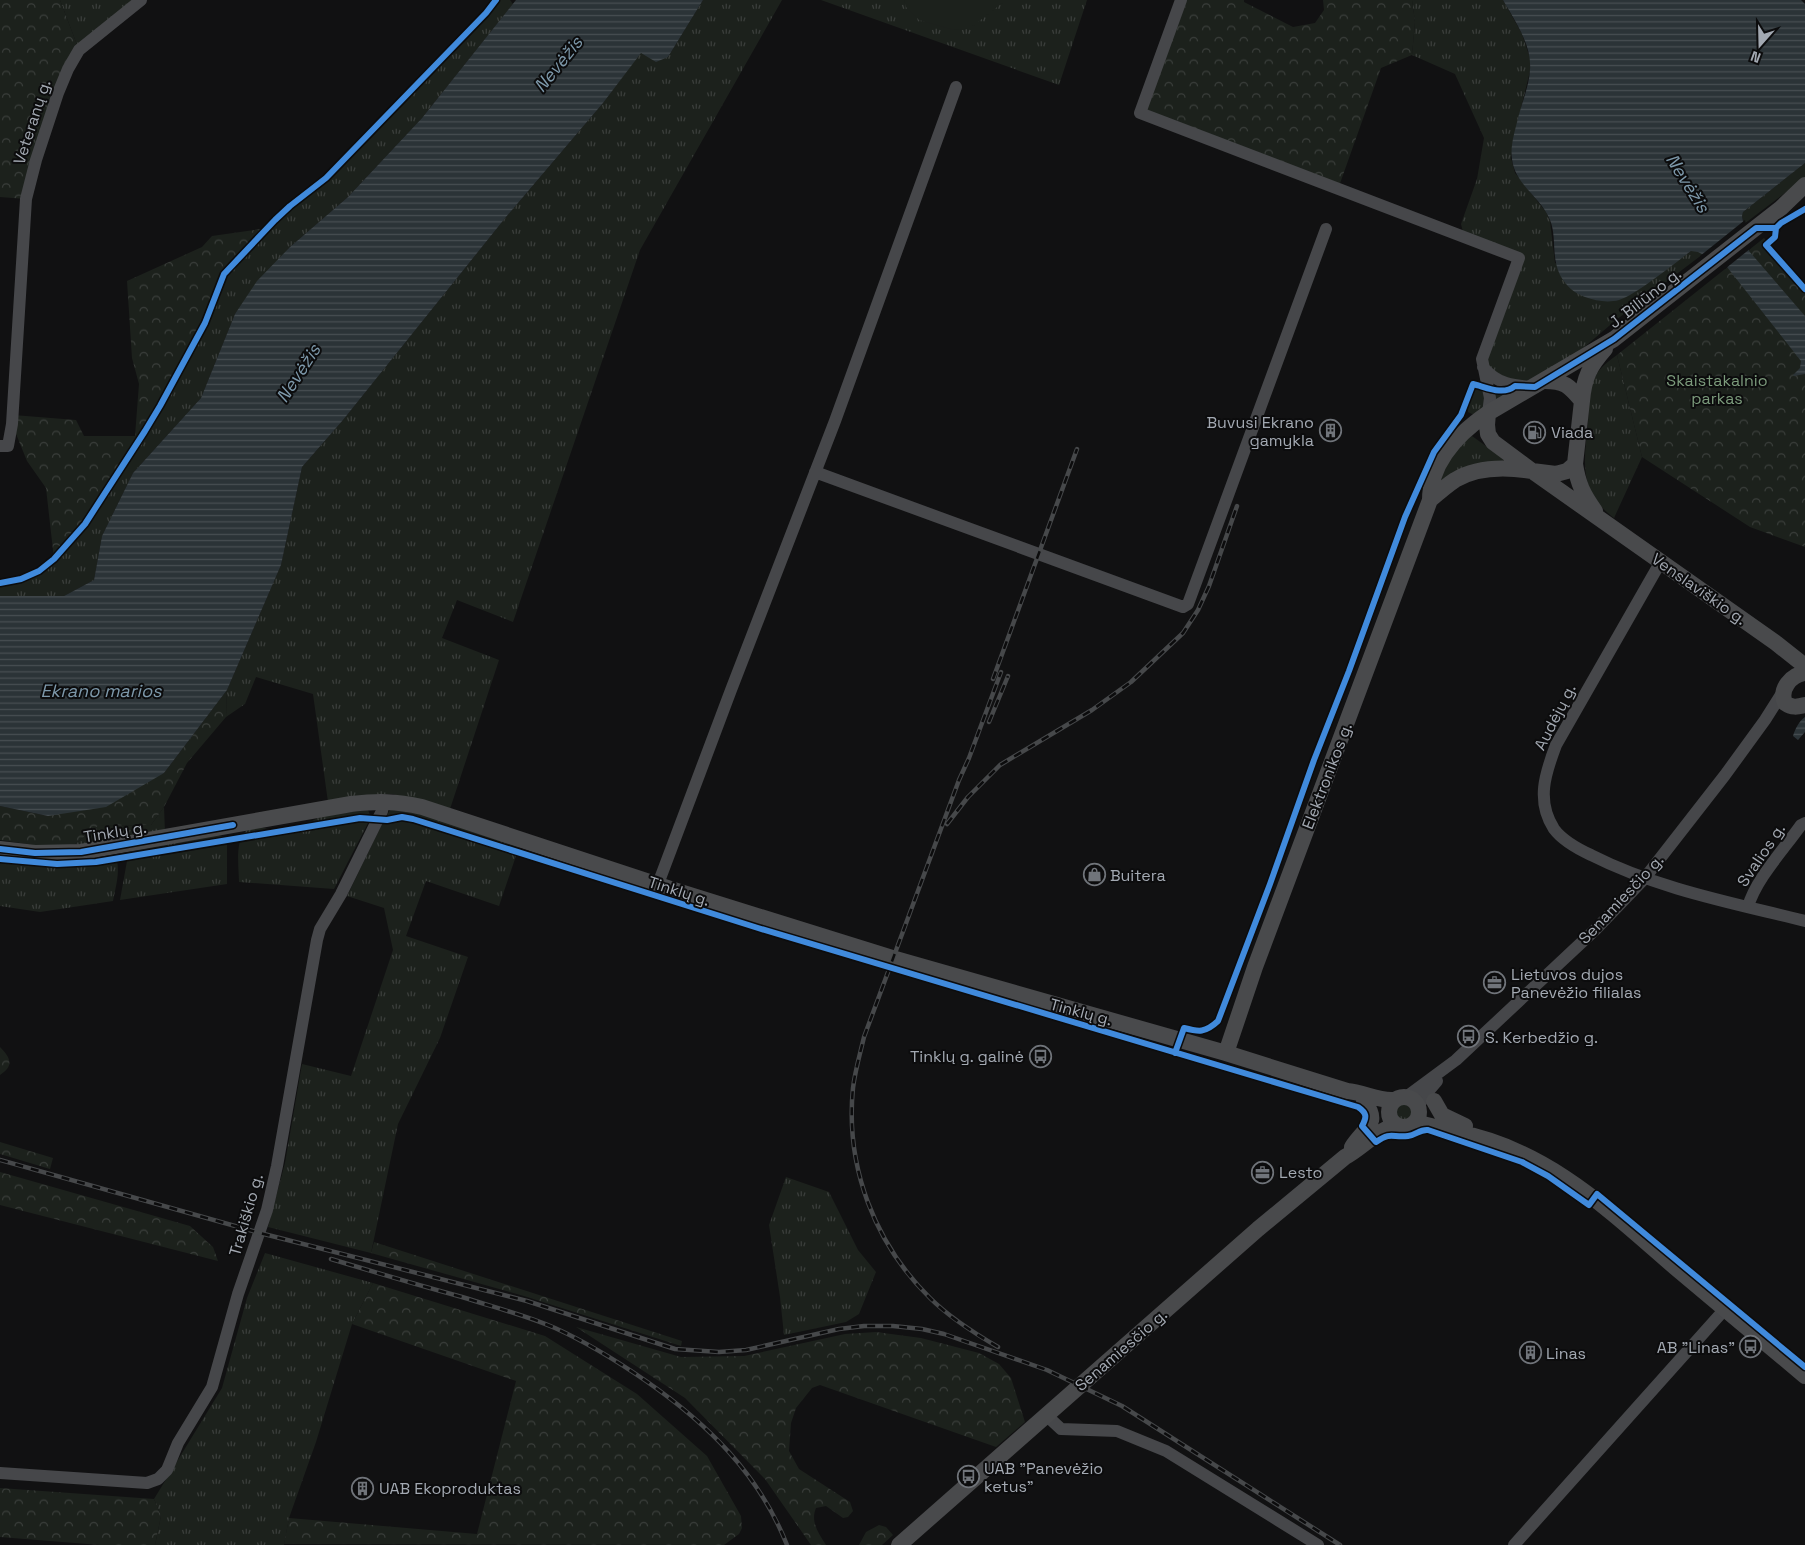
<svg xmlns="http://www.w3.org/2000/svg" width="1805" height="1545" viewBox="0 0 1805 1545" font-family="'Space Grotesk',sans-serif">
  <defs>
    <pattern id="grass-tufts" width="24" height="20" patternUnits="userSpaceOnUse" patternTransform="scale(1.25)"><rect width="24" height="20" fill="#1c211c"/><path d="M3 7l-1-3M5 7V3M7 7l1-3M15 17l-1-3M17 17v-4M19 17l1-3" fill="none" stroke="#3a3e3b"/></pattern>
    <pattern id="forest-crowns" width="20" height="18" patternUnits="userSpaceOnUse" patternTransform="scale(1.25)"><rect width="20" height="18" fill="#1c211c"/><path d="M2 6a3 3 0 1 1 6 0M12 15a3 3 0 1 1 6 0" fill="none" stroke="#3a3e3b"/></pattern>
    <pattern id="water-rules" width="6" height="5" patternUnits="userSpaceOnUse" patternTransform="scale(1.25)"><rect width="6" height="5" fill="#2b3337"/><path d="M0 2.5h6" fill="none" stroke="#474e52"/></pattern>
  </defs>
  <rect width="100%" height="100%" fill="#111112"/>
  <!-- grass -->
  <path fill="url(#grass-tufts)" d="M60 0H141L79 50Z
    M496 0H510L513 4 422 118 348 197 290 247 235 314 201 398 133 473 102 536 94 580 64 596H0V583L21 579 39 571 54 559 84 524 145 431 160 406 205 323 224 274 275 220 290 206 326 178 486 13Z
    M703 0H782L640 250 513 622 457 600 442 638 499 660 450 809 393 794 373 795 328 802 313 694 256 677 245 704 226 717 227 690 281 565 302 467 343 420 506 217 603 103 641 52 668 57Z
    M821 0H1087L1059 85Z
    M1412 0H1503L1522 34 1530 58V71L1514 137 1511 158 1515 173 1546 212 1550 221 1555 263 1633 293 1691 251 1695 250 1703 254 1616 320 1575 355 1531 381H1512L1490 369 1486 359 1524 255 1463 232 1461 224 1477 179 1484 138 1455 74 1412 55 1415 22Z
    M1805 163V178L1744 224 1742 216 1743 212Z
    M1617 355 1642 457 1614 518C1578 491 1584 462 1588 423 1589 407 1589 391 1595 377 1600 367 1609 361 1617 355Z
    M1478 387 1506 394 1476 416 1468 412V408L1474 390Z
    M1472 436 1508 462 1440 485C1442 462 1454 449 1472 436Z
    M164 807 165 833 71 847 98 826 151 825Z
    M392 807 416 811 520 844 499 906 426 881 406 936 468 957 440 1038 398 1124 371 1253 268 1227 285 1163 302 1064 351 1076 393 950 384 908 347 896 385 818Z
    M368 810 370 815 368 823 334 889 239 882C239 865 232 827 258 827 262 827 266 829 270 829 274 829 278 828 281 827L277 831 278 835 310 829 309 826 303 823 312 821 322 816Z
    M218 835 225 837 227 844V884L120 900 127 861 131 851Z
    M0 853 113 854C123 864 115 889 113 901L40 912 0 906Z
    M1396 1112a8 8 0 1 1 16 0a8 8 0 1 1-16 0Z
    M786 1177 829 1192 858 1250 876 1272 859 1314 846 1322 784 1335 780 1297 769 1225Z
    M265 1253 373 1283 352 1324 316 1442 289 1518 284 1545H155L161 1516 154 1499 222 1388 247 1298Z"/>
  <!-- forest -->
  <path fill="url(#forest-crowns)" d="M0 0H60L79 50 26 199 0 197Z
    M1181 0H1244V2L1293 27 1315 23 1324 10 1323 0H1412L1415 22 1412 55 1381 68 1338 189 1140 113Z
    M268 228 224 274 205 323 145 431 84 524 54 559 46 488 27 461 12 424 13 415 76 420 84 436H135L139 384 132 358 127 281 202 247 212 236Z
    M1764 238 1786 267 1805 287V547L1750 527 1642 457 1617 355Z
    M227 690 226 717 187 763 164 807 151 825 98 826 71 847 34 845 0 840V806L48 816 164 773Z
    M0 1047C11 1058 14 1066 0 1075Z
    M0 1142 53 1158 50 1169 0 1154Z
    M0 1172 190 1226 213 1247 218 1261 0 1205Z
    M374 1242 682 1341 681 1346 524 1296 371 1253Z
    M373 1283 545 1336 637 1394 707 1456 741 1516 742 1528 739 1534 724 1545 284 1544 289 1518 477 1534 516 1381 352 1324Z
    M576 1327 681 1357 744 1356 845 1334 876 1332 921 1338 979 1353 999 1364 1011 1378 1025 1422 996 1447 820 1385 812 1388 796 1408 791 1423 789 1451 799 1469 850 1502 853 1511 848 1517 843 1518 826 1506 816 1508C810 1522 819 1534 826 1545H811L765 1479 685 1398Z
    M0 1488 154 1499 161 1516 155 1545H100L0 1537Z
    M879 1525 886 1527 893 1535 882 1545H859L866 1532Z"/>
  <!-- garden -->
  <path fill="#1c211c" d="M904 0H1006L969 29 954 30 919 20 906 7Z"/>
  <!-- water -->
  <path fill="url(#water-rules)" d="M516 0H703L668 57 656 62 641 53 603 103 506 217 343 420 302 467 281 565 227 690 164 773 106 807 48 816 0 806V596H64L94 580 102 536 133 473 201 398 235 314 257 281 290 247 348 197 422 118Z
    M1503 0H1801L1805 4V163L1743 212 1742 216 1749 251 1805 316V374L1794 376 1793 375 1800 368 1801 361 1727 267 1698 252 1691 251C1675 263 1636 295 1619 300 1608 303 1596 301 1585 297 1574 293 1566 286 1560 275 1551 257 1557 237 1550 220 1541 197 1515 185 1512 159 1510 146 1515 131 1518 118 1522 103 1529 86 1530 70 1532 45 1515 21 1503 0Z
    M1805 717V732L1798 740 1793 736C1795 729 1799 721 1805 717Z"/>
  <!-- pier -->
  <path fill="#111112" d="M1745 220 1751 248 1725 269 1700 256Z"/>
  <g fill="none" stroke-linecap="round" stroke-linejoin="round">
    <!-- minor -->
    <path stroke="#46474a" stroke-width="12" d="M1181 0 1140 113 1519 258 1482 359 1490 398 1488 413
      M1483 367C1497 384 1513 386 1534 387
      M0 446H8L12 424 26 199 36 160 58 93 68 69 79 50 141 0
      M815 472 1183 607 1188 604 1326 229
      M1660 563 1556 745C1545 774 1536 801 1554 829 1563 841 1578 849 1591 855 1658 889 1733 903 1805 921
      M658 884 731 690 835 421 956 87
      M1748 907C1755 880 1785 848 1801 825L1805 823
      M1406 1097 1456 1060 1596 929 1644 879 1725 775 1765 720 1784 690
      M1418 1107 1425 1095 1437 1081
      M1046 1415 1061 1429 1117 1431 1166 1451 1318 1545
      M0 1473 147 1483 158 1479 167 1470 178 1443 212 1387 238 1294 267 1210 277 1166 317 940 320 929 341 894 377 821 382 811 384 801
      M1514 1545 1725 1309"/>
    <!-- major -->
    <path stroke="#494a4c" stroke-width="16" d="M1545 381C1565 381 1569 386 1582 401L1575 464 1567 471 1556 474 1532 471 1493 442 1488 434 1487 425 1488 413 1614 339 1781 208 1805 185
      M1582 401C1584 377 1590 366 1605 349
      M1575 464C1578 484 1583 494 1595 511
      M1430 500C1438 493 1446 486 1455 480 1478 466 1507 467 1532 471L1776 643 1805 666
      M1805 673C1791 675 1779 689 1785 703 1792 708 1797 707 1805 705
      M0 849 35 853 81 852 351 804C378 801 395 801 422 807L671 889 892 958 1226 1053 1347 1091C1363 1092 1378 1101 1393 1100
      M1226 1053 1255 967 1430 500C1430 462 1459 433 1488 413
      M1389 1112a15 15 0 1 1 30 0a15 15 0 1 1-30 0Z
      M1434 1101 1442 1115 1465 1126
      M1415 1123C1429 1124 1441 1130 1455 1132 1546 1148 1610 1211 1677 1269 1720 1305 1762 1340 1805 1376
      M1352 1147C1365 1127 1381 1124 1364 1101
      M899 1545 1258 1229 1345 1157C1361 1149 1380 1127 1397 1126"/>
    <defs>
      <path id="rail" d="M993 679 1077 449
        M989 722 1008 676
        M947 824 968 797 1000 765 1092 710 1131 682 1183 633 1198 610 1209 586 1237 506
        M0 1160 260 1233 527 1301 675 1349 719 1352 746 1350 839 1329 864 1326H893L922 1329 944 1334 1047 1370 1122 1406 1340 1545
        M331 1259C374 1272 418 1285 462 1297 493 1307 525 1315 555 1328 588 1343 617 1361 646 1381 708 1424 759 1474 787 1545
        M998 1347C974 1333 950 1318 930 1298 875 1244 845 1167 853 1088 855 1071 860 1054 864 1037L959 780 969 758 1001 672"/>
    </defs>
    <!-- rail casing -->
    <use href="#rail" stroke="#46484a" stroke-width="4.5"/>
    <!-- rail -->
    <use href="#rail" stroke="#0c0c0d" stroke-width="2.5" stroke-dasharray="8" stroke-linecap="butt"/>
    <defs>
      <path id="cycleway" d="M1805 209 1781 223 1776 228 1775 237 1766 245 1805 289
        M0 583 21 579 39 571 54 559 85 524 145 431 160 406 205 323 224 274 275 220 290 206 326 178 486 13 496 0
        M0 849 35 853 81 852 233 825
        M0 859 57 864 96 862 360 818 387 820 402 817 413 819 758 928 1358 1107C1367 1113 1367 1117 1362 1126L1376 1142C1392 1131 1392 1138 1408 1136 1416 1135 1420 1129 1428 1130L1522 1162 1548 1176 1589 1205 1597 1194 1805 1367
        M1175 1053 1184 1028C1199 1032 1205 1033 1218 1021L1270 884 1314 760 1349 671 1405 517 1434 452 1461 415 1473 384C1486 387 1503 396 1515 386L1535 387 1614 339 1756 228H1776"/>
    </defs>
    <!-- cycleway casing -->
    <use href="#cycleway" stroke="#0c0c0d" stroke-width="9"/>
    <!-- cycleway -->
    <use href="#cycleway" stroke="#408adc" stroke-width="6"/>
  </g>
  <!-- icons -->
  <defs>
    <symbol id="building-ring" viewBox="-11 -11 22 22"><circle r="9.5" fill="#0c0c0d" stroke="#70747a" stroke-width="1.5"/><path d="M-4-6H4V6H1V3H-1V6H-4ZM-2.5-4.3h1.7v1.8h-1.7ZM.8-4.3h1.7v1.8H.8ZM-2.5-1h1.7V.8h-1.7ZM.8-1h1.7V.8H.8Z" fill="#70747a"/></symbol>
    <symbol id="fuel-ring" viewBox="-11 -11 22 22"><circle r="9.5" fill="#0c0c0d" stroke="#70747a" stroke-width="1.5"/><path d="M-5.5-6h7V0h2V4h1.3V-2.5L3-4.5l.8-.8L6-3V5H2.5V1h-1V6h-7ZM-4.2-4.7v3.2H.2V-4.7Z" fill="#70747a"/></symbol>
    <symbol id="shop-ring" viewBox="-11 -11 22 22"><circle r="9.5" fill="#0c0c0d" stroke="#70747a" stroke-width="1.5"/><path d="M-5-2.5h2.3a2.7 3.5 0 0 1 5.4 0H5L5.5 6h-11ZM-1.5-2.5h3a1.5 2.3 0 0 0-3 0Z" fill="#70747a"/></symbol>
    <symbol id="office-ring" viewBox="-11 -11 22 22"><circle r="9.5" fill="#0c0c0d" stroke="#70747a" stroke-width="1.5"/><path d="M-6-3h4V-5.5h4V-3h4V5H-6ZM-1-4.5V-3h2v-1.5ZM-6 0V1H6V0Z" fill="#70747a"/></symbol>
    <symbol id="bus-ring" viewBox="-11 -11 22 22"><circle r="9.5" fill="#0c0c0d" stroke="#70747a" stroke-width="1.5"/><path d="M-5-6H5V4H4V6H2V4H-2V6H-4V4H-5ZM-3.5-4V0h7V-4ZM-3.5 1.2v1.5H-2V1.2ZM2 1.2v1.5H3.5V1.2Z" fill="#70747a"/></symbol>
  </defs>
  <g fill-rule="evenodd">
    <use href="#building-ring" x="1318" y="418" width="25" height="25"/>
    <use href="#fuel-ring" x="1522" y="420" width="25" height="25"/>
    <use href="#shop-ring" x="1082" y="862" width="25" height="25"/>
    <use href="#office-ring" x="1482" y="970" width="25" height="25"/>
    <use href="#bus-ring" x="1456" y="1024" width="25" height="25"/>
    <use href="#bus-ring" x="1028" y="1044" width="25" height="25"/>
    <use href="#office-ring" x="1250" y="1160" width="25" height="25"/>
    <use href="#bus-ring" x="1738" y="1334" width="25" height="25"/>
    <use href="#building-ring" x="1518" y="1340" width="25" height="25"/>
    <use href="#bus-ring" x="956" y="1464" width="25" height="25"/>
    <use href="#building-ring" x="350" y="1476" width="25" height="25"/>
  </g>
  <g text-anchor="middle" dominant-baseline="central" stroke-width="4" stroke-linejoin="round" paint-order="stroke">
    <!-- street labels -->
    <g font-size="16" fill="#a3a9b2" stroke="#0c0c0d">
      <text transform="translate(32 122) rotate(-72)">Veteranų g.</text>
      <text transform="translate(1645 298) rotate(-38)">J. Biliūno g.</text>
      <text transform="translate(1699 589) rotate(35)">Venslaviškio g.</text>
      <text transform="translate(1555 717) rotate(-63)">Audėjų g.</text>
      <text transform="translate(1327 776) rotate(-69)">Elektronikos g.</text>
      <text transform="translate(115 832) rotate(-9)">Tinklų g.</text>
      <text transform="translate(1761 855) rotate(-56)">Svalios g.</text>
      <text transform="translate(679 891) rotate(18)">Tinklų g.</text>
      <text transform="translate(1621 899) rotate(-47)">Senamiesčio g.</text>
      <text transform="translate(1081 1012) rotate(15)">Tinklų g.</text>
      <text transform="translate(246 1215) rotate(-74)">Trakiškio g.</text>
      <text transform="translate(1121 1350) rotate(-41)">Senamiesčio g.</text>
    </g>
    <!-- park labels -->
    <g font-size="16" fill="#7c9b7c" stroke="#0c0c0d">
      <text x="1717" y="380">Skaistakalnio<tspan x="1717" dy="18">parkas</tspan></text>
    </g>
    <!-- poi labels -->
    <g font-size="16" fill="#a3a9b2" stroke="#0c0c0d" text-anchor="start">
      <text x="1314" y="422" text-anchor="end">Buvusi Ekrano<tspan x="1314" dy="18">gamykla</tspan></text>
      <text x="1551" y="432">Viada</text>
      <text x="1110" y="875">Buitera</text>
      <text x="1511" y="974">Lietuvos dujos<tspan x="1511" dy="18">Panevėžio filialas</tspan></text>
      <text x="1485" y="1037">S. Kerbedžio g.</text>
      <text x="1024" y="1056" text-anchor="end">Tinklų g. galinė</text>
      <text x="1279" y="1172">Lesto</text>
      <text x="1735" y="1347" text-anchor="end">AB "Linas"</text>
      <text x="1546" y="1353">Linas</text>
      <text x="984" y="1468">UAB "Panevėžio<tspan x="984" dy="18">ketus"</tspan></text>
      <text x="379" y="1488">UAB Ekoproduktas</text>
    </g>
    <!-- water labels -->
    <g font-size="18" font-style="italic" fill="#7d98aa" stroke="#0c0c0d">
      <text transform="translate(558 64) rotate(-51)">Nevėžis</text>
      <text transform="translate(1688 183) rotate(58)">Nevėžis</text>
      <text transform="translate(298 373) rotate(-57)">Nevėžis</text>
      <text x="101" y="690">Ekrano marios</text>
    </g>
  </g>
  <!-- north arrow -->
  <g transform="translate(1760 45) rotate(200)" stroke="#0c0c0d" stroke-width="4" paint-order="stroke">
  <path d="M0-4L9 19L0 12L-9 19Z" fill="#a3a9b2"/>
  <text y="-8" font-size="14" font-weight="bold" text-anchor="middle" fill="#a3a9b2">N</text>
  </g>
</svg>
